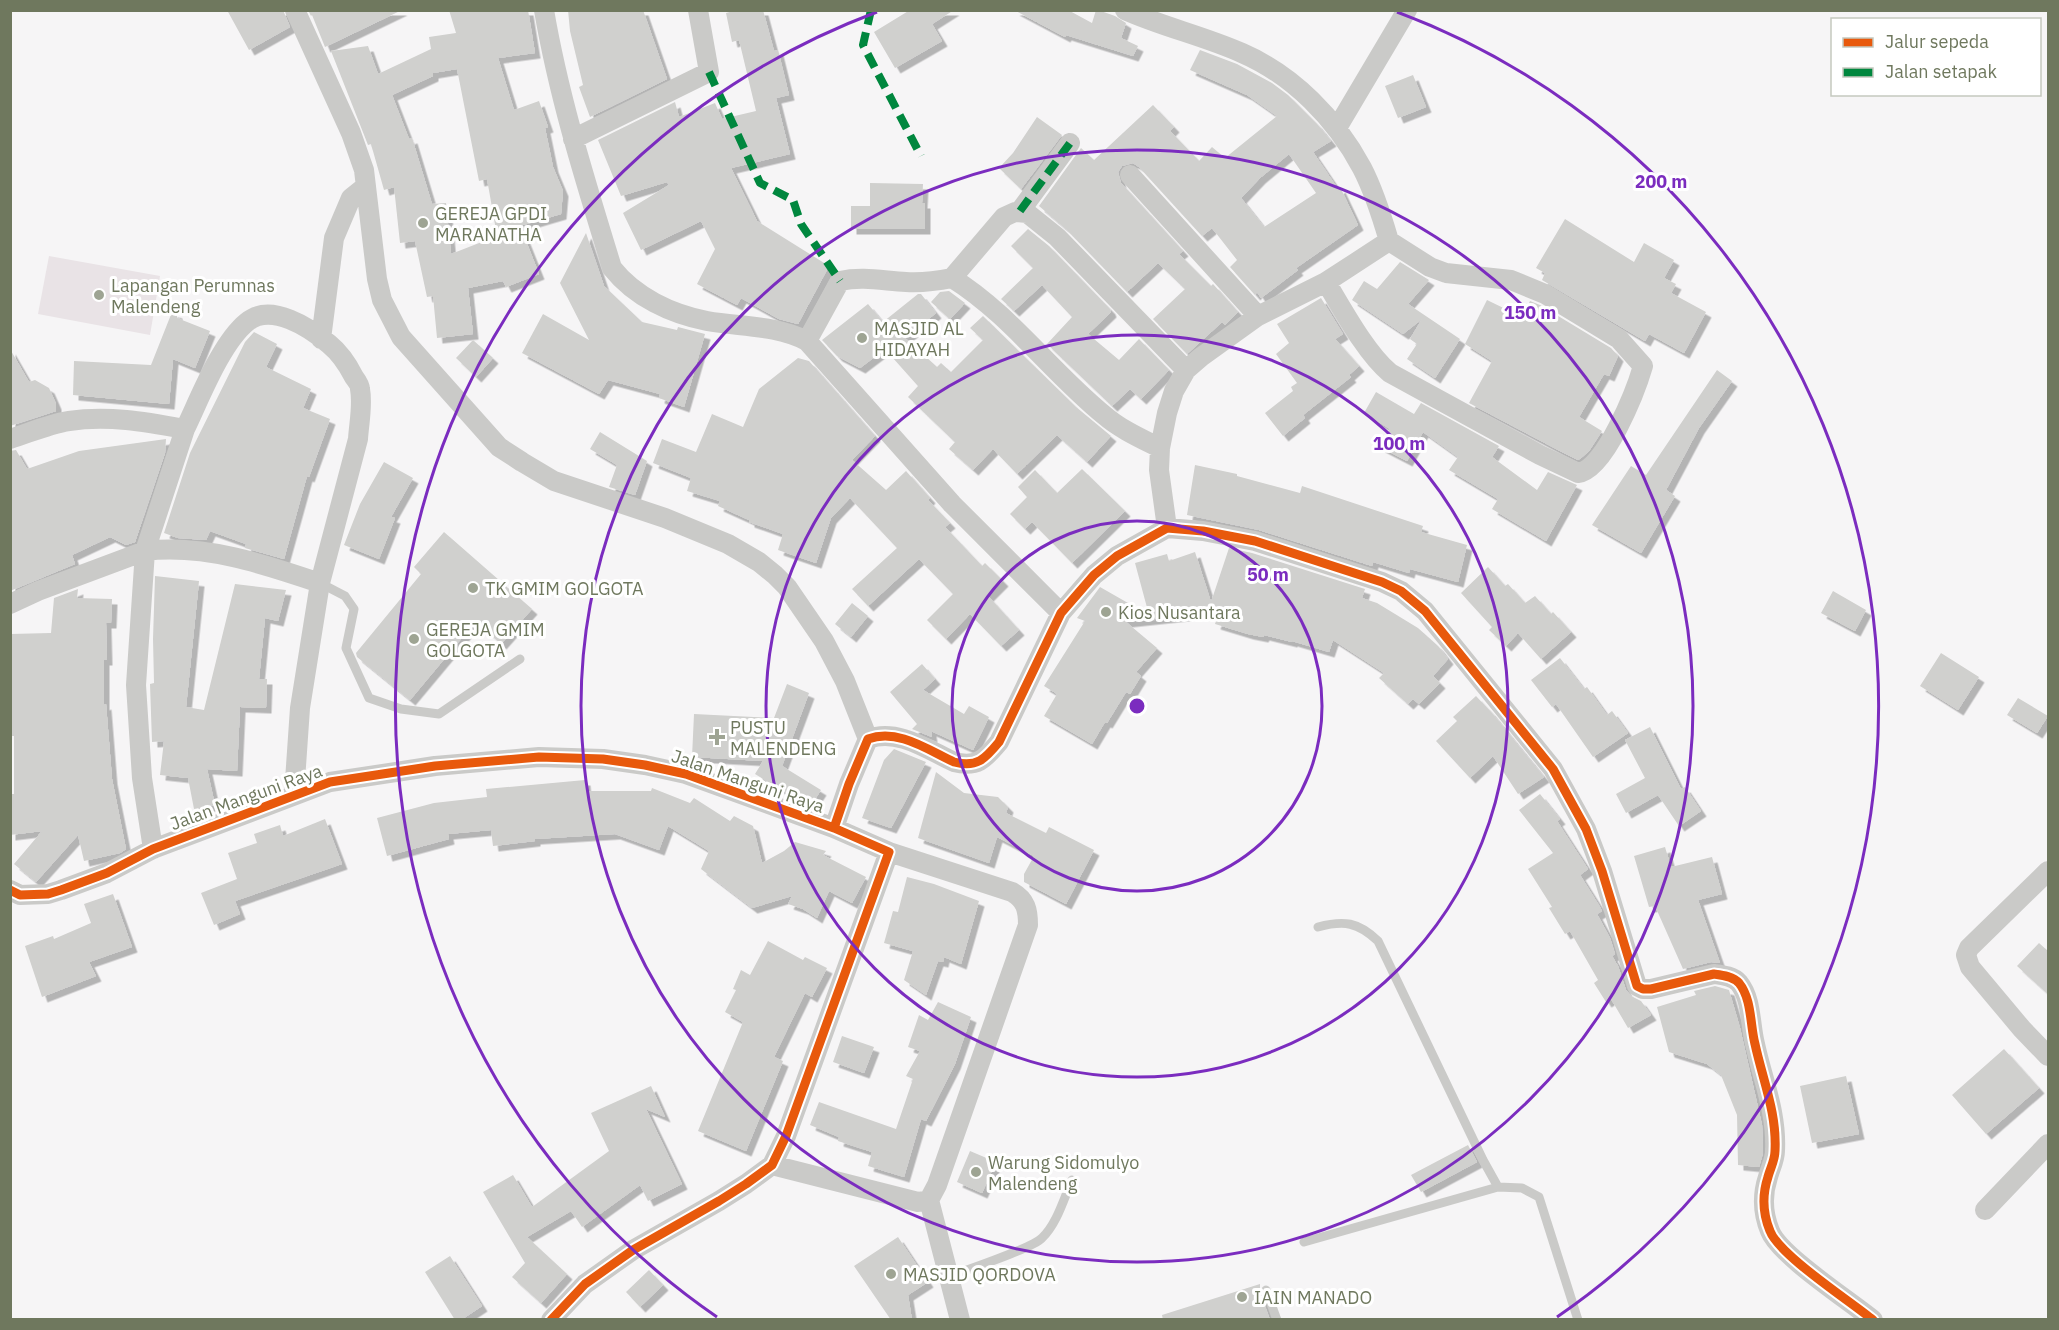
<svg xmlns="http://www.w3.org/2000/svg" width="2059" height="1330" viewBox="0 0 2059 1330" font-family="'IBM Plex Sans',sans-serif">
  <defs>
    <filter id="shadow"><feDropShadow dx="5.5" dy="5.5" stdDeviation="0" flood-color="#0004"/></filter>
  </defs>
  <rect width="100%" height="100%" fill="#f6f5f6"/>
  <!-- green -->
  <path fill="#e9e3e6" d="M49 256 160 276 150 335 38 314Z"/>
  <!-- building -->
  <path fill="#d0d0ce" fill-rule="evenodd" filter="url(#shadow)" d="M227 10H283L290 27 249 50Z
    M308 10H402L325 47 312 15 311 16Z
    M449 10H528L535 53 498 58 514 110 539 101 548 127 545 128 553 167 563 191 561 214 520 226 539 274 506 287 503 281 468 288 473 334 437 338 433 296 427 297 415 241 400 243 394 187 384 190 371 144 368 145 331 51 368 46 378 74 431 49 429 37 456 33ZM457 69 479 181 487 179 497 236 451 254 446 203 432 204 412 138 409 139 392 95 433 76V73Z
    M568 10H643L667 79 590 117 579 87 583 85 570 31Z
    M737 10H763L774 51 778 50 789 95 776 98 790 154 731 168 757 221 829 266 798 324 779 319 741 298 737 305 697 284 715 249 701 221 641 250 623 213 669 185 667 182 621 196 598 140 675 102 679 117 715 103 722 119 756 111 739 40 732 42 726 13Z
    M910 10H954L932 24 942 41 895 68 874 32Z
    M1014 10H1068L1092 23 1096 10H1098L1115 16 1126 23 1121 38 1138 46 1133 56 1066 35 1065 37Z
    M1200 50 1237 64 1272 83 1288 95 1317 124 1331 141 1313 152 1338 189 1340 187 1358 225 1296 268 1298 270 1261 298 1257 292 1255 295 1230 267 1237 260 1212 228 1202 236 1139 167 1133 163 1122 166 1118 172 1121 183 1183 251 1179 254 1211 286 1213 284 1238 312 1225 325 1222 322 1187 354 1153 319 1185 289 1158 263 1127 292 1066 229 1039 206 1081 148 1094 160 1153 105 1174 127 1170 131 1199 161 1212 147 1225 158 1277 116 1247 95 1190 70ZM1289 154 1316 193 1264 227 1241 198 1260 178Z
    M1413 75 1426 107 1398 118 1385 86Z
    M1037 117 1062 135 1021 189 999 168 1013 153Z
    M870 183 923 184 922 203H925V229H851V206H870Z
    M1565 219 1634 262 1644 243 1674 260 1664 278 1676 284 1671 293 1706 312 1684 353 1649 334 1645 341 1542 280 1545 273 1536 268Z
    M1028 229 1049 246 1110 309 1111 312 1088 334 1119 360 1139 339 1169 370 1141 399 1130 389 1112 406 1047 344 1072 317 1042 285 1014 311 1001 299 1033 268 1011 246Z
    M586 233 604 286 642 322 677 330 678 327 705 334 684 407 659 398 660 394 608 380 599 394 522 353 543 314 589 340 560 283Z
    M1400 262 1429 280 1408 304 1460 339 1435 378 1407 359 1417 344 1410 339 1422 319 1403 334 1352 300 1364 281 1377 289Z
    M949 291 965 303 950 319 931 302 940 292Z
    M918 294H921L936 313 905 338 937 367 941 363 951 372 983 340 970 328 983 316 1076 407 1111 436 1087 462 1057 435 1017 474 993 449 973 470 949 449 955 442 908 397 918 386 885 349 860 368 837 356 822 340 868 304 883 322Z
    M1321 298 1343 334 1335 339 1359 366 1349 375 1351 377 1303 415 1305 418 1283 436 1265 413 1293 391 1291 387 1297 383 1276 354 1289 343 1277 324Z
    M1487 300 1522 317 1530 301 1540 305 1611 348 1618 356 1609 376 1604 374 1579 417 1602 431 1589 451 1581 458 1578 460 1560 451 1469 403 1492 361 1465 344Z
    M172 312 177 313V318L210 331 195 368 173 359 169 404 73 395 74 361 151 365Z
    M254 332 277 344 266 367 311 389 303 408 330 419 309 477 307 476 284 559 245 548 246 544 210 531 206 540 178 538 164 533 190 453 245 342Z
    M473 340 493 358 476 377 456 358Z
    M10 349 29 382 35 380 49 388 56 404V411L10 426Z
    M798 358 809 361 875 436 852 460 886 490 906 471 930 498 928 500 950 523 945 527 982 566 985 563 1003 581 988 596 1019 630 1001 646 970 614 946 639 927 620 953 594 919 559 868 606 852 589 897 548 850 498 831 518 816 563 778 550 783 534 749 522V520L718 506 720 501 687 491 691 478 653 463 662 439 696 452 712 414 743 427 759 389Z
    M1717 370 1732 381 1699 428 1666 490 1675 496 1641 553 1592 525 1631 466 1646 475Z
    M1376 392 1414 414 1421 403 1499 446 1492 457 1537 490 1548 472 1577 485 1546 541 1492 509 1498 499 1449 470 1458 457 1423 432 1407 461 1380 447 1390 429 1364 413Z
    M600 432 647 461 635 495 609 487 617 465 590 449Z
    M166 439 165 453 135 542 126 545 110 537 72 555 75 564 10 591V451L16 450 27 469 79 451Z
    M384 462 413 478 391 517 395 518 379 559 344 545 360 504Z
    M1195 465 1237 474V476L1300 493 1302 486 1423 526 1421 532 1467 545 1458 582 1410 569 1409 573 1373 562 1372 566 1259 530 1187 515Z
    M1082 469 1125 511 1072 563 1032 522 1025 529 1010 514 1027 497 1018 487 1035 470 1057 493Z
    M444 532 532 609 501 644 476 621 410 700 357 657 356 653 421 574 414 567Z
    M1229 548 1252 553 1365 589 1362 598 1377 603 1418 628 1438 646 1448 659 1433 676 1440 683 1419 704 1413 699 1408 704 1379 678 1384 673 1333 640 1329 652 1292 641V642L1264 635 1263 637 1248 634 1215 624 1219 612 1126 622 1157 648 1136 672 1141 676 1130 694 1126 692 1107 723 1105 722 1092 744 1044 716 1057 694 1044 686 1085 621 1077 618 1100 587 1149 615 1135 563 1167 554 1169 561 1195 552 1211 602Z
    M1488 567 1505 586 1508 584 1525 603 1535 596 1551 614 1553 612 1571 632 1541 659 1518 633 1506 646 1489 630 1492 627 1461 593Z
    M155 576 199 581 186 707 204 710 235 584 286 590 278 621 265 618 259 679H267L266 708 240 707 237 771 207 769 215 805 194 809 188 778 160 775 164 741 152 742 150 684 154 683 153 639Z
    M78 589 77 598 112 599 111 623H106L107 660H104V705L106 704 112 779 126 849 120 853 84 861 78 835 36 882 14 864 42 831 10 835V794H14V736H10V634L51 633 54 598Z
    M1833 591 1866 610 1855 631 1821 613Z
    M852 603 868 616 851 637 835 624Z
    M1941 653 1979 677 1958 710 1920 686Z
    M1560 658 1584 689 1587 687 1607 715 1612 711 1628 733 1593 757 1556 704 1552 707 1531 680Z
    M922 664 935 679 923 690 964 714 969 706 989 717 973 750 931 731 932 737 912 729 917 724 890 692Z
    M787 684 809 693 782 766 821 790 810 807 755 774 763 761 692 757 694 714 774 718Z
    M1476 696 1491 712 1544 777 1518 794 1493 756 1470 778 1436 741 1457 721 1453 717Z
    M2018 698 2048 716 2037 733 2007 715Z
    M1650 727 1681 789 1685 787 1701 811 1679 826 1658 795 1626 813 1616 794 1645 778 1625 740Z
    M894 749 926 762 891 828 862 818 884 760Z
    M936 772 964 793 998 797 1008 807 1006 813 1046 833 1049 827 1094 850 1066 904 1024 882V874L1034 856 997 837 989 863 918 838Z
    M585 780 586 791H651L652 788 690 803 694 798 730 821 734 816 753 826 762 863 784 851 795 842 826 851 823 855 866 877 852 903 829 891 817 918 803 909 788 904 792 896 752 908 701 869 709 851 668 826 659 850 615 834 535 839V841L493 846 491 830 448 834 449 839 387 856 377 818 434 803 487 797 486 789Z
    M1540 794 1560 819 1557 821 1588 869 1580 875 1600 907 1602 911 1597 914 1610 938 1615 954 1612 956 1618 966 1626 990 1631 996 1641 1001 1651 1015 1628 1028 1611 999 1606 1002 1594 983 1598 980 1570 931 1565 934 1549 908 1552 907 1528 869 1553 853 1519 810Z
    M325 819 342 864 235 901 240 914 214 925 201 893 237 879 228 853 257 843 254 834 280 825 283 836Z
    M1665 847 1671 867 1712 857 1722 894 1698 900 1720 963 1711 962 1683 969 1655 906 1649 907 1634 856Z
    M907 877 934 884 979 901 961 964 944 957 943 962 938 961 926 995 904 980 913 951 884 943 893 911 898 912Z
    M113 894 132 947 89 962 96 976 42 997 25 946 53 936 54 939 91 923 84 904Z
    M768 941 803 960 805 957 827 968 812 997 805 993 774 1057 783 1061 746 1151 698 1131 743 1022 725 1012 736 990 733 989 741 970 750 975Z
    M2039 943 2049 952V995L2017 966Z
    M1715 986 1729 990 1740 1028 1762 1125 1763 1153 1759 1167 1738 1165 1737 1115 1721 1075 1707 1064 1669 1052 1657 1007 1696 995 1694 991Z
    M938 1002 971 1017 955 1064 926 1121 921 1119 904 1177 868 1166 872 1152 838 1141 839 1137 810 1125 819 1102 896 1129 913 1079 906 1076 920 1051 908 1047 919 1015 928 1020Z
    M842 1036 874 1047 864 1073 833 1062Z
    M2004 1049 2039 1088 1986 1134 1952 1095Z
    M1846 1076 1859 1134 1812 1143 1800 1086Z
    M651 1086 665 1117 646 1109 682 1184 648 1201 640 1185 582 1227 571 1211 527 1237 567 1274 541 1303 512 1277 525 1263 483 1192 513 1175 532 1207 609 1151 591 1113Z
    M1468 1145 1477 1162 1421 1192 1411 1175Z
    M970 1151 996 1162 982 1193 957 1182Z
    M898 1237 928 1282 908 1295 912 1320H891L854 1266Z
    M450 1256 482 1306 461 1320H455L425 1272Z
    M649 1270 663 1285 640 1307 626 1292Z
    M1260 1284V1292L1270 1320H1163L1162 1315Z"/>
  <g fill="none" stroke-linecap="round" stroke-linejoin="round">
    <!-- service -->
    <path stroke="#cacac8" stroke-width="9" d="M320 583 345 596 354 609 346 648 369 698 401 709 439 714 520 659
      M1318 927C1344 920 1358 922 1378 941L1483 1160 1498 1187 1522 1188 1539 1197 1578 1320
      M1304 1242 1498 1187
      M948 1277C966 1270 1031 1249 1042 1238 1057 1224 1064 1198 1072 1180
      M1266 1290 1277 1320"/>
    <!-- minor -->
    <path stroke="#cacac8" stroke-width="20" d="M295 10 351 133 364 170 377 279 382 300 401 337 499 447 522 462 554 481 665 518 728 544 759 562 775 575 787 587 824 641 845 681 868 739
      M544 10C559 98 586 183 612 268 635 297 671 314 707 321 741 327 776 325 807 341L952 504 1061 613
      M1125 10C1163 27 1204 36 1242 53 1293 75 1336 119 1362 168 1374 191 1382 217 1389 241
      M1337 128 1407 10
      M573 139 709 72 698 10
      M1130 175 1258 316
      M1020 211 1070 143
      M952 278 1004 217 1015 212 1027 213 1057 237 1186 370
      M321 339 334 238 351 198 366 186
      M807 341 840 281C863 276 884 281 906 282 922 283 937 281 952 278 1010 314 1051 372 1104 415 1120 429 1140 438 1160 448
      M185 429C200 398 221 343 247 322 271 302 310 328 329 344 340 353 348 365 354 377 357 381 360 385 360 389 363 405 359 423 358 439L320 583
      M10 439C29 433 49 424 69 421 108 415 146 422 185 429L145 551 38 591 10 604
      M1167 528 1159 470 1160 448 1167 413 1174 391 1186 370 1201 357 1258 316 1326 282 1389 241 1430 267 1446 273 1511 280 1545 294 1619 339 1643 366C1636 390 1605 470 1578 473L1540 455 1390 373C1366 353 1343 310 1326 282
      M834 828 849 784 868 739C898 728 928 750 954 762 977 768 985 759 999 742L1061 613 1094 575 1117 556 1167 528 1203 531 1255 541 1382 582 1401 591 1425 611 1553 769 1586 829 1602 871 1637 986 1643 989H1651L1714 974C1722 975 1733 976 1739 983 1752 999 1750 1025 1755 1044 1763 1081 1777 1113 1775 1151 1775 1160 1770 1169 1768 1177 1762 1195 1763 1214 1770 1231 1779 1255 1850 1301 1873 1320
      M153 849 142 778 136 685 145 551C205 544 264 564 320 583L300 708 294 795
      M2048 871 1969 948 1966 955 1970 967 2022 1029 2048 1056
      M10 890 20 895 48 894 61 890 107 873 153 849 330 782 435 766 539 757 603 759 645 765 686 774 834 828 889 852 786 1136 772 1165 746 1184 719 1201 633 1250 585 1284 551 1320
      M772 1165 918 1202 929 1200 937 1185 1028 925C1028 910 1026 900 1012 892L889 852
      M929 1200 960 1320
      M1985 1210 2048 1144"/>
    <!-- quiet -->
    <path stroke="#00873e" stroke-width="8" stroke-dasharray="15 8" stroke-linecap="butt" d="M871 10 863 45 921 156
      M709 72 760 183 793 200 801 224 840 281
      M1020 211 1070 143"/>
    <defs>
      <path id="cycleway" d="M834 828 849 784 868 739C898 728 928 750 954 762 977 768 985 759 999 742L1061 613 1094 575 1117 556 1167 528 1203 531 1255 541 1382 582 1401 591 1425 611 1553 769 1586 829 1602 871 1637 986 1643 989H1651L1714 974C1722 975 1733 976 1739 983 1752 999 1750 1025 1755 1044 1763 1081 1777 1113 1775 1151 1775 1160 1770 1169 1768 1177 1762 1195 1763 1214 1770 1231 1779 1255 1850 1301 1873 1320
        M10 890 20 895 48 894 61 890 107 873 153 849 330 782 435 766 539 757 603 759 645 765 686 774 834 828 889 852 786 1136 772 1165 746 1184 719 1201 633 1250 585 1284 551 1320"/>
    </defs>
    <!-- cycleway casing -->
    <use href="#cycleway" stroke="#fff" stroke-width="13"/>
    <!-- cycleway -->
    <use href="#cycleway" stroke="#e8590c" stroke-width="9"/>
  </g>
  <!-- distance rings -->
  <g fill="none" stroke="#7b2cbf" stroke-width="3">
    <circle cx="1137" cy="706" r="185"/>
    <circle cx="1137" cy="706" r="371"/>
    <circle cx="1137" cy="706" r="556"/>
    <path d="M717 1317A741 741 0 0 1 877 12M1397 12A741 741 0 0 1 1557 1317"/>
  </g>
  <!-- markers -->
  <g fill="#9ea493" stroke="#fff" stroke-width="2">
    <circle cx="423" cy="223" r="6"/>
    <circle cx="99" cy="295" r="6"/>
    <circle cx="862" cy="338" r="6"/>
    <circle cx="473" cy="588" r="6"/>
    <circle cx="1106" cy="612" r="6"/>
    <circle cx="414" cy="639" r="6"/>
    <path d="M714 728h6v6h6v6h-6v6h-6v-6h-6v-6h6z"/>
    <circle cx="976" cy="1172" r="6"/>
    <circle cx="891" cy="1274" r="6"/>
    <circle cx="1242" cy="1297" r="6"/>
  </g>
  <g text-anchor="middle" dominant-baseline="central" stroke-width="6" stroke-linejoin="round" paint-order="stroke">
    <!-- poi labels -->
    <g font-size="18" fill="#6f785e" stroke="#fff" text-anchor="start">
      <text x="435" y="213">GEREJA GPDI<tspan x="435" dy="21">MARANATHA</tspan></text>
      <text x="111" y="285">Lapangan Perumnas<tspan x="111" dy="21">Malendeng</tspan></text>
      <text x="874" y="328">MASJID AL<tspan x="874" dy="21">HIDAYAH</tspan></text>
      <text x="485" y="588">TK GMIM GOLGOTA</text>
      <text x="1118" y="612">Kios Nusantara</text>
      <text x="426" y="629">GEREJA GMIM<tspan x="426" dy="21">GOLGOTA</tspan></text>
      <text x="730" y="727">PUSTU<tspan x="730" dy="21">MALENDENG</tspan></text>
      <text x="988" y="1162">Warung Sidomulyo<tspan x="988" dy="21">Malendeng</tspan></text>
      <text x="903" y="1274">MASJID QORDOVA</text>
      <text x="1254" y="1297">IAIN MANADO</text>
    </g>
    <!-- street labels -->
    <g font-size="18" fill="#6f785e" stroke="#fff">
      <text transform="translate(748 781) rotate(19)">Jalan Manguni Raya</text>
      <text transform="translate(246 797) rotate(-20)">Jalan Manguni Raya</text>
    </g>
  </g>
  <circle cx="1137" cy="706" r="9" fill="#7b2cbf" stroke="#fff" stroke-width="3"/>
  <g font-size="18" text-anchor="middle" font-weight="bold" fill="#7b2cbf" stroke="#fff" stroke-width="6" stroke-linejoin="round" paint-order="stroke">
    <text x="1661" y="188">200 m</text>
    <text x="1530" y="319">150 m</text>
    <text x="1399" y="450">100 m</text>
    <text x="1268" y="581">50 m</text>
  </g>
  <!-- border -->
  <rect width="2059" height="1330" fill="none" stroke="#6f785e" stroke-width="24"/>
  <!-- legend -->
  <rect x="1831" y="18" width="210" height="78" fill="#ffffff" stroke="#c5c9bf" stroke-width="1.5"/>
  <rect x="1843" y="38" width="30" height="9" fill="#e8590c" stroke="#c5c9bf" stroke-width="1.5"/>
  <text x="1885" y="48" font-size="18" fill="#6f785e">Jalur sepeda</text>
  <rect x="1843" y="68" width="30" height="9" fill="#00873e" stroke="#c5c9bf" stroke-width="1.5"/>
  <text x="1885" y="78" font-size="18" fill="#6f785e">Jalan setapak</text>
</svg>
